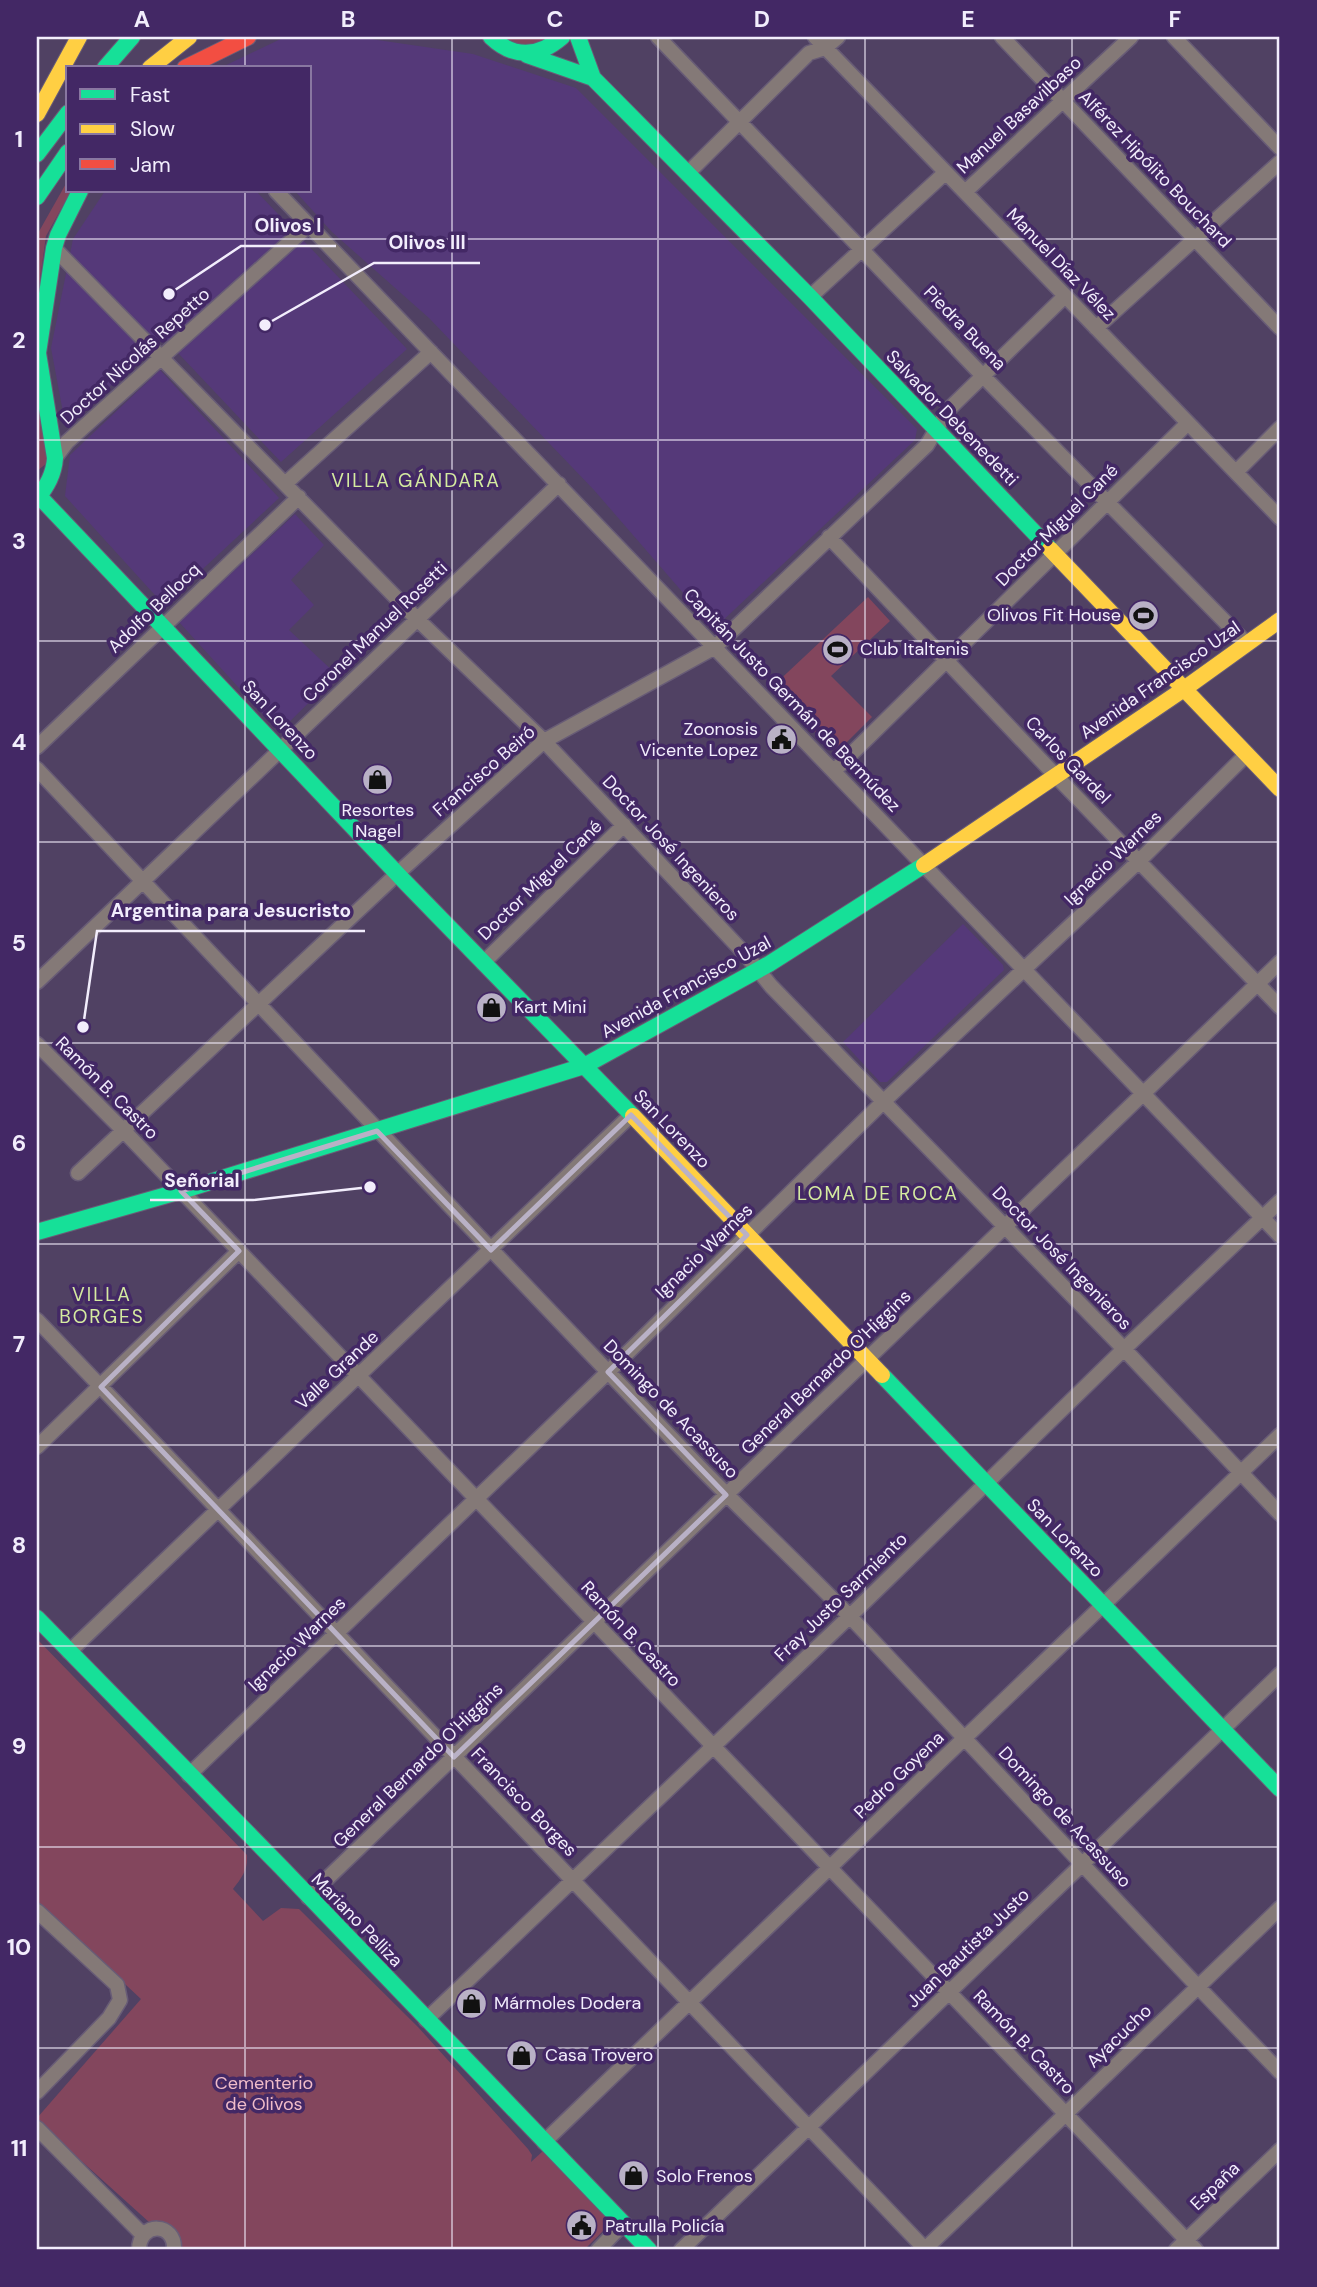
<svg xmlns="http://www.w3.org/2000/svg" width="1317" height="2287" viewBox="0 0 1317 2287" font-family="'DM Sans',sans-serif">
  <rect width="100%" height="100%" fill="#504163"/>
  <!-- built -->
  <path fill="#553979" d="M285 37H357L473 54 576 88 917 429 915 440 718 625H711L594 490 429 318 332 232 295 191H310V68H220Z
    M105 191H256L407 349 281 462 162 336 76 419 65 423 51 348 73 239Z
    M160 370 279 498 164 605 65 496 70 455Z
    M295 514 324 545 291 580 314 605 289 630 337 675 279 732 179 622Z
    M963 924 1003 965 1004 970 887 1082H880L843 1042Z"/>
  <!-- green -->
  <path fill="#83465d" d="M491 37H562L540 53Z
    M68 180V191H71L46 236 37 301V235Z
    M37 390 47 463 37 471Z
    M868 597 890 621 831 676 872 717 839 750 829 747 772 687Z
    M37 1639 247 1855C248 1870 242 1877 233 1889L263 1921 281 1908 299 1909 418 2027 528 2149 532 2155 531 2162 543 2151 615 2219 584 2250H180L37 2121V2118L141 1999 37 1902Z"/>
  <g fill="none" stroke-linecap="round" stroke-linejoin="round">
    <defs>
      <path id="street" d="M658 37 983 376 1247 644
        M815 37 1280 518
        M1002 37 1280 328
        M1174 37 1280 148
        M687 174 809 53 825 48 838 37
        M276 191 1280 1236
        M965 192 1131 37
        M54 248 416 618 544 741 746 955 771 986 1124 1349 1280 1514
        M810 297 945 173
        M1096 328 1280 162
        M55 458 67 442 309 225
        M1236 472 1280 428
        M286 483 431 352
        M829 537 1055 775 1280 1007
        M37 747 299 497
        M37 769C252 997 467 1226 685 1452 741 1511 802 1566 858 1625 999 1774 1137 1925 1280 2072
        M834 771 1188 423
        M483 963 624 825
        M37 982 559 484
        M37 1044 123 1130C481 1504 838 1878 1196 2250
        M78 1173 397 874 544 741 715 647 927 445 948 410 1065 296
        M37 1320 926 2250
        M37 1447 239 1251
        M69 1652 631 1115
        M189 1775 608 1372 883 1102 1139 861 1247 754
        M308 1897 1280 962
        M37 1911 117 1985 120 2000 109 2018 37 2092
        M426 2020 849 1617 1124 1349 1280 1201
        M37 2128 143 2235
        M544 2142 1280 1435
        M139 2250C139 2221 176 2222 174 2250
        M598 2250 623 2224
        M681 2250 1280 1674
        M924 2250 1280 1908
        M1176 2250 1280 2150"/>
      <path id="fast" d="M491 37C514 59 539 57 562 37
        M578 37 593 78 810 297 1050 549
        M527 55 593 78
        M105 68 132 37
        M37 154 68 113
        M37 197 68 152
        M37 494 406 883 633 1116
        M37 499C47 486 54 474 55 458L38 353 54 248 58 235 80 191
        M37 1232 181 1191 584 1066 769 964 924 865
        M882 1375 1280 1789
        M37 1618 281 1867 649 2250"/>
      <path id="slow" d="M150 68 189 37
        M37 114 79 37
        M1050 549 1280 789
        M924 865 1184 689 1280 620
        M633 1116 882 1375"/>
      <path id="jam" d="M185 68 248 37"/>
    </defs>
    <!-- street casing -->
    <use href="#street" stroke="#685c76" stroke-width="17"/>
    <!-- fast casing -->
    <use href="#fast" stroke="#685c76" stroke-width="18"/>
    <!-- slow casing -->
    <use href="#slow" stroke="#685c76" stroke-width="18"/>
    <!-- jam casing -->
    <use href="#jam" stroke="#685c76" stroke-width="18"/>
    <!-- street -->
    <use href="#street" stroke="#847977" stroke-width="14"/>
    <!-- fast -->
    <use href="#fast" stroke="#16e098" stroke-width="16"/>
    <!-- slow -->
    <use href="#slow" stroke="#ffcf43" stroke-width="16"/>
    <!-- jam -->
    <use href="#jam" stroke="#f24e42" stroke-width="16"/>
  </g>
  <!-- marked area -->
  <path fill="none" stroke="#b9b1c6" stroke-width="5" stroke-linejoin="round" d="M631 1115 747 1235 608 1372 726 1495 454 1757 101 1387 239 1251 181 1191 377 1131 491 1250Z"/>
  <!-- grid -->
  <path fill="none" stroke="#f2edfc" stroke-width="2" stroke-opacity="0.55" d="M245 37V68M452 37V2250M658 37V2250M865 37V2250M1072 37V2250M245 191V2250M37 239H1280M37 440H1280M37 641H1280M37 842H1280M37 1043H1280M37 1244H1280M37 1445H1280M37 1646H1280M37 1847H1280M37 2048H1280"/>
  <!-- icons -->
  <defs>
    <symbol id="stadium-disc" viewBox="-11 -11 22 22"><circle r="9.5" fill="#b9b1c6" stroke="#432865"/><path d="M0-5a6.5 5 0 1 0 0 10a6.5 5 0 1 0 0-10ZM-3.5-1.8h7v3.6h-7Z" fill="#111"/></symbol>
    <symbol id="civic-disc" viewBox="-11 -11 22 22"><circle r="9.5" fill="#b9b1c6" stroke="#432865"/><path d="M-.6-6.5H3V-4.5H.6V-3L4-1V1h2V6H-6V1h2V-1L-.6-3ZM-1.2 2.5V6h2.4V2.5Z" fill="#111"/></symbol>
    <symbol id="shop-disc" viewBox="-11 -11 22 22"><circle r="9.5" fill="#b9b1c6" stroke="#432865"/><path d="M-5-2.5h2.3a2.7 3.5 0 0 1 5.4 0H5L5.5 6h-11ZM-1.5-2.5h3a1.5 2.3 0 0 0-3 0Z" fill="#111"/></symbol>
  </defs>
  <g fill-rule="evenodd">
    <use href="#stadium-disc" x="1126" y="598" width="35" height="35"/>
    <use href="#stadium-disc" x="820" y="632" width="35" height="35"/>
    <use href="#civic-disc" x="764" y="722" width="35" height="35"/>
    <use href="#shop-disc" x="360" y="762" width="35" height="35"/>
    <use href="#shop-disc" x="474" y="990" width="35" height="35"/>
    <use href="#shop-disc" x="454" y="1986" width="35" height="35"/>
    <use href="#shop-disc" x="504" y="2038" width="35" height="35"/>
    <use href="#shop-disc" x="616" y="2158" width="35" height="35"/>
    <use href="#civic-disc" x="564" y="2208" width="35" height="35"/>
  </g>
  <g text-anchor="middle" dominant-baseline="central" stroke-width="7" stroke-linejoin="round" paint-order="stroke">
    <!-- street labels -->
    <g font-size="18" fill="#f2edfc" stroke="#432865">
      <text transform="translate(1019 115) rotate(-43)">Manuel Basavilbaso</text>
      <text transform="translate(1155 169) rotate(46)">Alférez Hipólito Bouchard</text>
      <text transform="translate(1061 264) rotate(46)">Manuel Díaz Vélez</text>
      <text transform="translate(965 328) rotate(46)">Piedra Buena</text>
      <text transform="translate(135 356) rotate(-42)">Doctor Nicolás Repetto</text>
      <text transform="translate(952 418) rotate(46)">Salvador Debenedetti</text>
      <text transform="translate(1057 525) rotate(-45)">Doctor Miguel Cané</text>
      <text transform="translate(154 608) rotate(-44)">Adolfo Bellocq</text>
      <text transform="translate(375 632) rotate(-44)">Coronel Manuel Rosetti</text>
      <text transform="translate(1160 680) rotate(-35)">Avenida Francisco Uzal</text>
      <text transform="translate(792 700) rotate(46)">Capitán Justo Germán de Bermúdez</text>
      <text transform="translate(280 720) rotate(47)">San Lorenzo</text>
      <text transform="translate(1068 760) rotate(46)">Carlos Gardel</text>
      <text transform="translate(484 771) rotate(-41)">Francisco Beiró</text>
      <text transform="translate(671 848) rotate(47)">Doctor José Ingenieros</text>
      <text transform="translate(1113 858) rotate(-44)">Ignacio Warnes</text>
      <text transform="translate(540 880) rotate(-44)">Doctor Miguel Cané</text>
      <text transform="translate(686 987) rotate(-29)">Avenida Francisco Uzal</text>
      <text transform="translate(107 1088) rotate(45)">Ramón B. Castro</text>
      <text transform="translate(672 1129) rotate(46)">San Lorenzo</text>
      <text transform="translate(704 1251) rotate(-44)">Ignacio Warnes</text>
      <text transform="translate(1062 1258) rotate(46)">Doctor José Ingenieros</text>
      <text transform="translate(337 1370) rotate(-43)">Valle Grande</text>
      <text transform="translate(826 1372) rotate(-44)">General Bernardo O'Higgins</text>
      <text transform="translate(671 1409) rotate(46)">Domingo de Acassuso</text>
      <text transform="translate(1065 1538) rotate(46)">San Lorenzo</text>
      <text transform="translate(841 1597) rotate(-44)">Fray Justo Sarmiento</text>
      <text transform="translate(631 1634) rotate(47)">Ramón B. Castro</text>
      <text transform="translate(297 1644) rotate(-44)">Ignacio Warnes</text>
      <text transform="translate(418 1765) rotate(-44)">General Bernardo O'Higgins</text>
      <text transform="translate(899 1775) rotate(-44)">Pedro Goyena</text>
      <text transform="translate(524 1802) rotate(46)">Francisco Borges</text>
      <text transform="translate(1065 1817) rotate(47)">Domingo de Acassuso</text>
      <text transform="translate(357 1920) rotate(46)">Mariano Pelliza</text>
      <text transform="translate(968 1948) rotate(-44)">Juan Bautista Justo</text>
      <text transform="translate(1119 2036) rotate(-44)">Ayacucho</text>
      <text transform="translate(1024 2042) rotate(46)">Ramón B. Castro</text>
      <text transform="translate(1215 2186) rotate(-44)">España</text>
    </g>
    <!-- poi labels -->
    <g font-size="18" fill="#f2edfc" stroke="#432865" text-anchor="start">
      <text x="1121" y="615" text-anchor="end">Olivos Fit House</text>
      <text x="860" y="649">Club Italtenis</text>
      <text x="758" y="729" text-anchor="end">Zoonosis<tspan x="758" dy="21">Vicente Lopez</tspan></text>
      <text x="378" y="810" text-anchor="middle">Resortes<tspan x="378" dy="21">Nagel</tspan></text>
      <text x="514" y="1007">Kart Mini</text>
      <text x="494" y="2003">Mármoles Dodera</text>
      <text x="545" y="2055">Casa Trovero</text>
      <text x="656" y="2176">Solo Frenos</text>
      <text x="605" y="2226">Patrulla Policía</text>
    </g>
    <!-- park labels -->
    <g font-size="18" fill="#f0bcc9" stroke="#432865">
      <text x="264" y="2083">Cementerio<tspan x="264" dy="21">de Olivos</tspan></text>
    </g>
    <!-- neighbourhood labels -->
    <g font-size="19" letter-spacing="2" fill="#d5eba0" stroke="#432865">
      <text x="416" y="480">VILLA GÁNDARA</text>
      <text x="878" y="1193">LOMA DE ROCA</text>
      <text x="102" y="1294">VILLA<tspan x="102" dy="22">BORGES</tspan></text>
    </g>
  </g>
  <!-- callouts -->
  <path fill="none" stroke="#f2edfc" stroke-width="2.5" d="M169 294L241 246H336M265 325L374 263H480M83 1027L97 931H365M370 1187L253 1200H150"/>
  <g fill="#f2edfc" stroke="#432865" stroke-width="2.5">
    <circle cx="169" cy="294" r="7"/>
    <circle cx="265" cy="325" r="7"/>
    <circle cx="83" cy="1027" r="7"/>
    <circle cx="370" cy="1187" r="7"/>
  </g>
  <g font-size="19" text-anchor="middle" font-weight="bold" fill="#f2edfc" stroke="#432865" stroke-width="7" stroke-linejoin="round" paint-order="stroke">
    <text x="288" y="232">Olivos I</text>
    <text x="427" y="249">Olivos III</text>
    <text x="231" y="917">Argentina para Jesucristo</text>
    <text x="202" y="1187">Señorial</text>
  </g>
  <!-- border -->
  <rect width="1317" height="2287" fill="none" stroke="#432865" stroke-width="77"/>
  <!-- legend -->
  <rect x="66" y="66" width="245" height="126" fill="#432865" stroke="#8977a1" stroke-width="2"/>
  <rect x="80" y="89" width="35" height="10" fill="#16e098" stroke="#8977a1" stroke-width="2"/>
  <text x="130" y="102" font-size="21" fill="#f2edfc">Fast</text>
  <rect x="80" y="124" width="35" height="10" fill="#ffcf43" stroke="#8977a1" stroke-width="2"/>
  <text x="130" y="136" font-size="21" fill="#f2edfc">Slow</text>
  <rect x="80" y="159" width="35" height="10" fill="#f24e42" stroke="#8977a1" stroke-width="2"/>
  <text x="130" y="172" font-size="21" fill="#f2edfc">Jam</text>
  <rect x="38" y="38" width="1240" height="2210" fill="none" stroke="#f2edfc" stroke-width="2.5"/>
  <g font-size="23" text-anchor="middle" font-weight="bold" fill="#f2edfc">
    <text x="142" y="27">A</text>
    <text x="348" y="27">B</text>
    <text x="555" y="27">C</text>
    <text x="762" y="27">D</text>
    <text x="968" y="27">E</text>
    <text x="1175" y="27">F</text>
    <text x="19" y="147">1</text>
    <text x="19" y="348">2</text>
    <text x="19" y="549">3</text>
    <text x="19" y="750">4</text>
    <text x="19" y="951">5</text>
    <text x="19" y="1151">6</text>
    <text x="19" y="1352">7</text>
    <text x="19" y="1553">8</text>
    <text x="19" y="1754">9</text>
    <text x="19" y="1955">10</text>
    <text x="19" y="2156">11</text>
  </g>
</svg>
